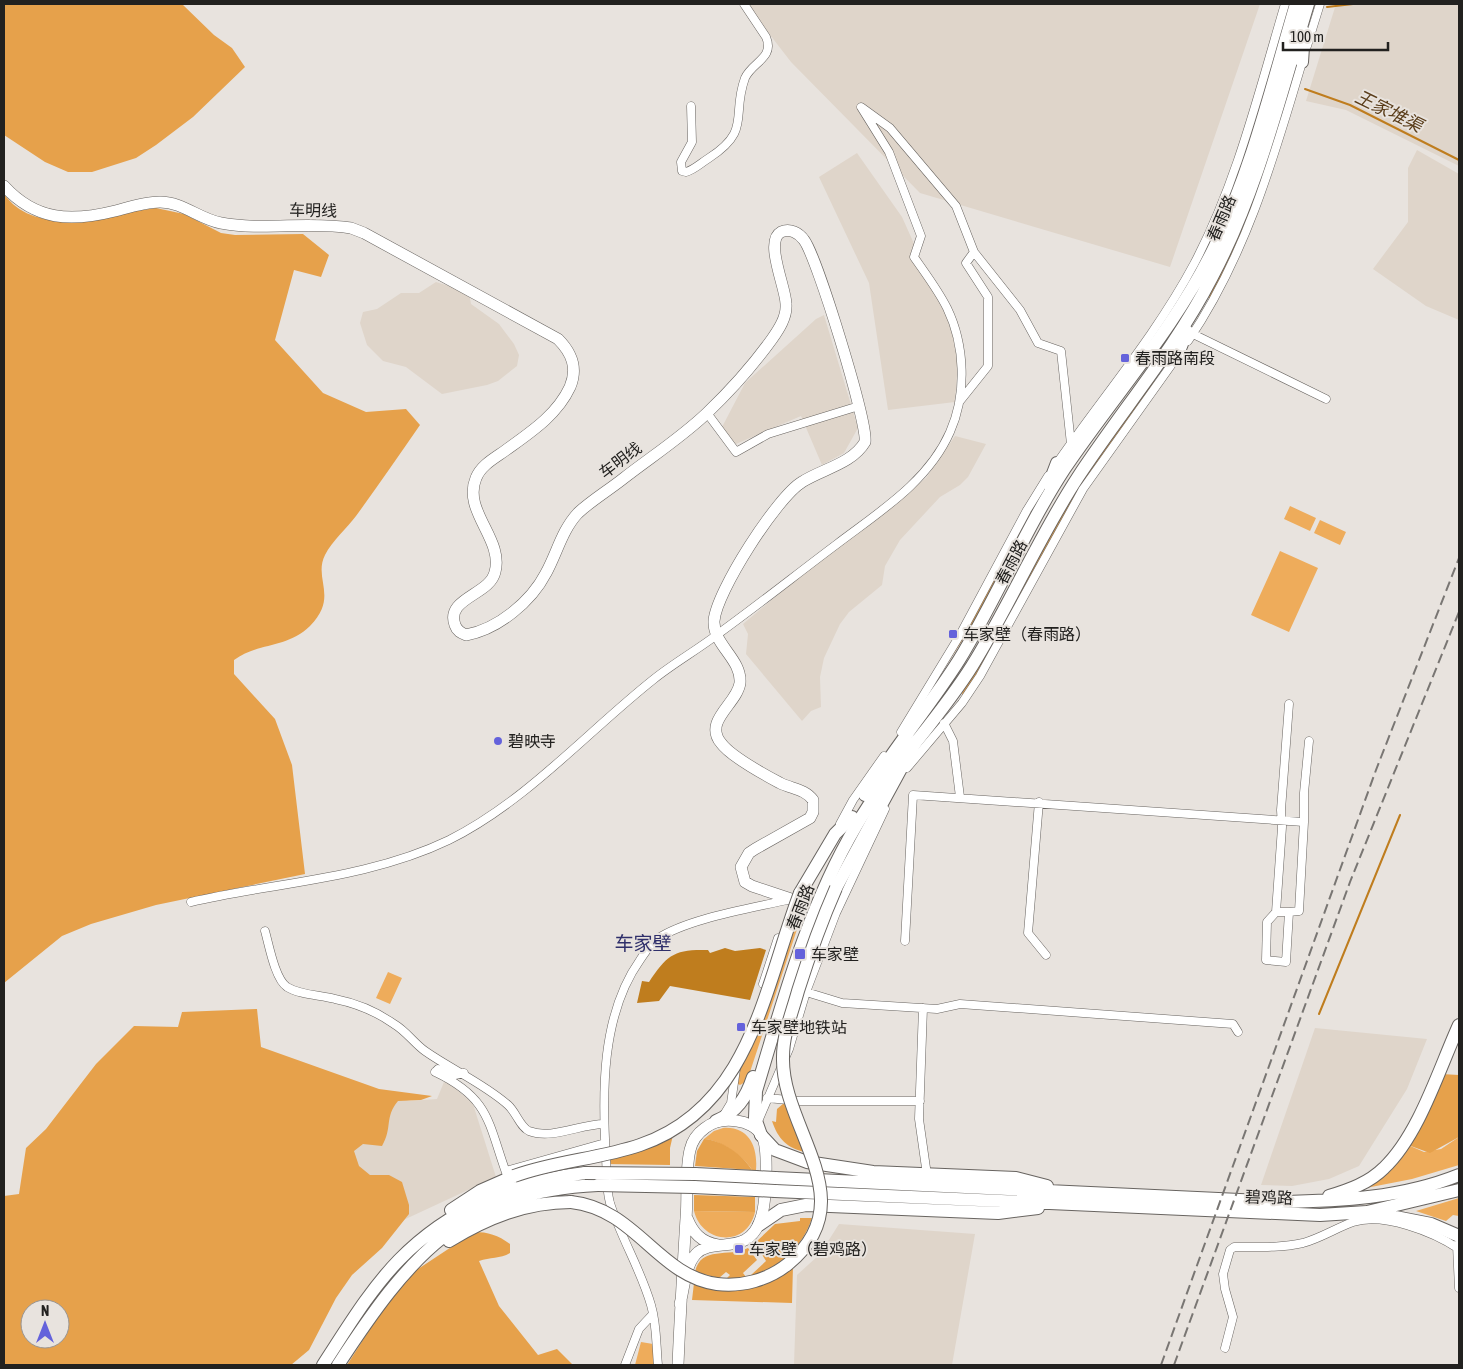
<svg xmlns="http://www.w3.org/2000/svg" width="1463" height="1369" font-family="'Asap Condensed','Noto Sans SC',sans-serif">
	<rect width="100%" height="100%" fill="#e8e3de"/>
	<path fill="#dfd5ca" d="M746,4H1260L1170,267L920,193L791,62Z
		M1336,4H1459V166L1346,110L1306,101Z
		M1417,150L1459,174V320L1426,306L1373,269L1408,222V168Z
		M857,153L902,217L951,326L958,362L955,402L888,410L869,283L819,177Z
		M436,282L459,289L470,298L471,304L499,324L514,344L519,355L517,366L498,381L487,385L442,394L406,367L383,361L367,345L360,323L363,312L377,309L401,293H419Z
		M824,315L858,428L844,453L822,465L801,416L736,444L721,429L745,383L816,319Z
		M955,436L986,444L968,477L960,485L940,497L900,540L885,566L882,585L849,612L840,624L824,658L820,677L821,707L811,711L802,721L746,654L748,634L743,624L809,568L926,478Z
		M1315,1028L1427,1039L1407,1089L1359,1166L1329,1179L1292,1186L1261,1185Z
		M444,1082L452,1085L473,1104L496,1177L397,1223L306,1099L392,1096L410,1101L437,1099Z
		M839,1224L975,1234L952,1365H794L797,1275L820,1254Z"/>
	<path fill="#eeac5b" d="M1290,506L1316,518L1310,531L1284,519Z
		M1320,520L1346,532L1340,545L1314,533Z
		M1280,551L1318,568L1289,632L1251,615Z
		M806,893L808,896L747,1081L740,1085L736,1083V1076L759,1028Z
		M388,972L402,978L390,1004L376,998Z
		M723,1128C749,1126 758,1147 756,1170H752C744,1156 720,1140 704,1139L714,1131Z
		M1459,1137V1165L1412,1179L1366,1188L1408,1145L1424,1152L1441,1149Z
		M1459,1198V1216L1453,1215L1446,1221L1416,1211Z
		M694,1211L755,1212C747,1248 702,1244 694,1211Z
		M641,1342L653,1344L654,1365H635Z"/>
	<path fill="#e6a14b" fill-rule="evenodd" d="M4,4H182L214,35L232,48L245,67L193,117L156,145L136,158L92,172H68L45,162L4,135Z
		M1298,58L1297,71L1270,162L1243,234L1208,304L1210,293Z
		M4,194C19,215 40,219 64,222L156,208L184,214L221,233L235,235L303,234L329,255L321,277L294,270L275,340L323,393L366,412L406,409L420,425C399,455 378,486 356,516C347,528 332,541 325,555C313,579 339,597 310,626C286,649 259,642 234,660V674L275,719L292,765L305,874L156,905L91,924L62,936L4,983Z
		M1153,381H1156L1102,457L983,666L963,696L962,693C996,641 1022,584 1052,530C1082,477 1118,430 1153,381Z
		M1030,509L1032,512L971,627L936,681Z
		M257,1009L261,1047L379,1089L432,1096L421,1100L398,1101C384,1118 393,1127 382,1146L363,1144L354,1151L359,1166L370,1175H389L402,1182L409,1205V1214L382,1248L352,1275L336,1298L309,1350L291,1365H4V1196L19,1194L26,1148L46,1129L96,1064L134,1026L178,1027L182,1012ZM30,1309H60V1339H30Z
		M1441,1074L1459,1075V1137L1430,1153L1408,1145Z
		M784,1103L805,1152C787,1148 778,1139 772,1121L776,1122L777,1109Z
		M673,1135L670,1148V1165L606,1164L605,1159L649,1147Z
		M704,1139C722,1140 743,1155 752,1170L695,1166L697,1151Z
		M694,1195L755,1197V1212L694,1211Z
		M800,1218H812C802,1248 779,1268 750,1276L766,1261L755,1243L775,1224L800,1221Z
		M474,1232C488,1232 498,1235 510,1244V1253C500,1259 490,1257 479,1261L499,1306L538,1355L557,1349L573,1365H347L391,1296L415,1271Z
		M748,1248L757,1260L743,1273L746,1277L726,1279L730,1275L726,1272L719,1278L695,1272C701,1245 729,1258 748,1248Z
		M793,1266L792,1303L692,1300L694,1283L706,1287Z"/>
	<path fill="#bf7d1e" d="M725,948L735,951L760,948L766,950L750,1000L670,986L659,1001L637,1003L642,981L649,982C667,955 674,949 708,950L710,953Z"/>
	<g fill="none" stroke-linecap="round" stroke-linejoin="round">
		<path stroke="#bf7d1e" stroke-width="2" d="M1327,7L1353,4
			M1305,89L1350,105L1459,160
			M1319,1014L1400,815"/>
		<g stroke="#686460" stroke-width="9">
			<path id="minor" d="M1307,46L1320,4
				M691,106L692,142L681,162L682,171L686,172C694,170 701,163 709,158C752,130 731,116 745,78C752,62 775,58 766,37L744,4
				M974,252L1020,310L1038,343L1061,351L1071,444
				M1193,334L1326,399
				M1188,341C1246,256 1274,157 1303,59
				M707,413L736,452L768,434L859,406
				M1055,466C1101,399 1155,337 1194,264C1237,183 1259,91 1285,4
				M944,723L953,741L960,797
				M901,732L960,635L1027,510L1048,476
				M907,768L962,703L980,676L1083,489L1177,357
				M1039,802L1028,933L1046,955
				M1304,822V793L1309,741
				M840,824L853,800L884,756
				M191,902C277,882 368,879 449,840C527,801 587,732 654,679C674,663 697,650 718,634C758,605 797,574 837,544C879,512 928,482 950,432C967,394 965,345 947,308C938,290 925,273 914,257L921,236L889,152L861,107L890,128L956,206L974,252L966,263L988,297V366L960,401
				M1276,912L1282,827L1281,810L1289,704
				M265,931C269,945 275,979 287,987C300,995 320,995 335,999C355,1003 377,1012 394,1024C406,1031 414,1043 425,1051C452,1070 483,1083 508,1105C516,1112 520,1127 529,1131C551,1140 581,1124 604,1124
				M905,941L913,795L1304,822L1299,911L1289,912L1286,962L1266,960L1267,922L1276,912H1289
				M763,984L778,938
				M806,992L842,1003L937,1009L960,1004L1233,1024L1238,1032
				M923,1008L919,1119L927,1175
				M435,1072C492,1099 488,1125 508,1178
				M435,1072L438,1069L455,1075L464,1073
				M767,1098L799,1101H920
				M725,1113L731,1103L736,1069
				M759,1119L789,1049L806,992L836,913L885,809
				M506,1171L605,1143
				M1457,1245L1459,1288
				M1225,1348L1233,1317L1225,1289L1223,1274L1230,1250L1234,1247C1257,1247 1281,1248 1303,1243C1321,1238 1336,1228 1353,1222C1383,1212 1434,1232 1459,1249
				M625,1365L639,1329L653,1314
				M658,1365C656,1345 657,1325 651,1305C641,1270 621,1238 610,1203C606,1189 607,1172 606,1158C602,1093 601,1015 640,960C645,953 650,944 657,939C688,918 754,908 791,899"/>
		</g>
		<g stroke="#686460" stroke-width="12">
			<path id="secondary" d="M4,186C36,221 71,222 115,211C130,207 145,202 160,202C183,202 199,219 221,223C263,231 308,221 351,228L364,233L558,339C572,353 578,368 570,387C557,415 531,432 506,450C495,458 481,465 476,478C462,511 504,539 495,572C490,595 445,598 455,625C457,631 461,633 466,635C498,629 531,602 546,573C557,553 562,530 578,513C592,500 609,490 624,478C651,457 682,437 707,413C730,391 754,364 772,339C779,329 787,317 786,304C786,288 764,241 781,232C790,228 799,233 804,240C817,257 868,423 865,442C852,464 822,469 802,482C777,497 716,592 714,621C713,645 742,659 740,683C737,704 703,721 721,743C731,757 765,775 780,783C792,789 805,789 813,800V812L810,818L755,849L749,853L741,867L745,882L752,886L791,899
				M687,1218C693,1233 701,1242 718,1245
				M678,1365C680,1316 683,1267 686,1218C688,1196 685,1171 690,1150C692,1141 698,1133 705,1128C714,1121 725,1119 737,1121C746,1122 757,1127 762,1136C769,1149 766,1203 761,1218C749,1258 713,1236 696,1254C685,1266 684,1289 680,1304"/>
		</g>
		<g stroke="#686460" stroke-width="14">
			<path id="primary" d="M1302,62L1304,32
				M1176,359L1187,331
				M1049,484L1057,463
				M865,795C894,748 930,706 959,660C997,598 1025,529 1065,468C1115,394 1176,327 1215,246C1252,169 1272,85 1296,4
				M716,1121C737,1112 746,1098 753,1077
				M761,1135L755,1118L756,1091C783,1001 808,907 856,826C889,769 937,722 972,666C1010,605 1038,538 1078,477C1122,410 1175,349 1212,277C1257,192 1280,96 1308,4"/>
		</g>
		<g stroke="#686460" stroke-width="14">
			<path id="trunk" d="M836,888L916,741
				M800,893L835,834L852,817
				M761,1135L775,1150L807,1162L873,1172L1016,1178L1047,1186
				M695,1174L756,1177
				M775,1178L1280,1202C1340,1201 1402,1198 1459,1175
				M694,1187L756,1190
				M775,1191L1320,1215L1367,1212L1459,1190
				M1329,1196C1349,1190 1369,1183 1384,1168C1419,1135 1439,1069 1459,1025
				M451,1210L480,1191L514,1176
				M1380,1214L1431,1224L1459,1236
				M759,1225L781,1210L806,1205L998,1213L1038,1208
				M449,1241C487,1218 526,1202 571,1202
				M323,1365C346,1330 369,1291 399,1260C449,1209 515,1181 585,1173
				M338,1365C408,1258 461,1191 598,1185"/>
		</g>
		<use href="#minor" stroke="#fff" stroke-width="8"/>
		<use href="#secondary" stroke="#fff" stroke-width="11"/>
		<use href="#primary" stroke="#fff" stroke-width="12"/>
		<use href="#trunk" stroke="#fff" stroke-width="12"/>
		<path stroke="#797673" stroke-width="2" stroke-dasharray="10 5" stroke-linecap="butt" d="M1161,1365L1376,770L1459,558
			M1174,1365L1350,882L1459,612"/>
		<g stroke="#686460" stroke-width="14" stroke-linecap="butt">
			<path id="trunk-bridge" d="M585,1173L695,1174
				M514,1176C555,1161 599,1159 640,1145C751,1107 764,988 800,893
				M756,1177L775,1178
				M598,1185L694,1187
				M756,1190L775,1191
				M571,1202C636,1209 658,1276 717,1284C742,1287 768,1280 788,1264C866,1200 781,1129 783,1057C783,1034 792,1013 798,991C809,956 821,922 836,888"/>
		</g>
		<use href="#trunk-bridge" stroke="#fff" stroke-width="12"/>
	</g>
	<g fill="#6462db" stroke="#e8e3de" stroke-width="2">
		<rect x="1120" y="353" width="10" height="10" rx="2.5"/>
		<rect x="948" y="629" width="10" height="10" rx="2.5"/>
		<circle cx="498" cy="741" r="5"/>
		<rect x="794" y="948" width="12" height="12" rx="2.5"/>
		<rect x="736" y="1022" width="10" height="10" rx="2.5"/>
		<rect x="734" y="1244" width="10" height="10" rx="2.5"/>
	</g>
	<g text-anchor="middle" dominant-baseline="central" stroke-width="4" stroke-linejoin="round" paint-order="stroke">
		<g font-size="16" fill="#22211f" stroke="#e8e3de">
			<text transform="translate(313 210) rotate(1)">车明线</text>
			<text transform="translate(1221 218) rotate(-67)">春雨路</text>
			<text transform="translate(620 460) rotate(-37)">车明线</text>
			<text transform="translate(1011 562) rotate(-62)">春雨路</text>
			<text transform="translate(800 907) rotate(-69)">春雨路</text>
			<text transform="translate(1269 1197) rotate(2)">碧鸡路</text>
		</g>
		<g font-size="16" fill="#22211f" stroke="#e8e3de" text-anchor="start">
			<text x="1135" y="358">春雨路南段</text>
			<text x="963" y="634">车家壁（春雨路）</text>
			<text x="508" y="741">碧映寺</text>
			<text x="811" y="954">车家壁</text>
			<text x="751" y="1027">车家壁地铁站</text>
			<text x="749" y="1249">车家壁（碧鸡路）</text>
		</g>
		<g font-size="18" font-style="italic" fill="#5a3d1a" stroke="#e8e3de">
			<text transform="translate(1389 111) rotate(26)">王家堆渠</text>
		</g>
		<g font-size="19" fill="#2f2f6a" stroke="#e8e3de">
			<text x="643" y="943">车家壁</text>
		</g>
	</g>
	<rect width="1463" height="1369" fill="none" stroke="#22211f" stroke-width="10"/>
	<g transform="translate(45 1324)"><circle r="24" fill="#e8e3de" stroke="#999592"/>
	<path d="M0-4L9 19L0 12L-9 19Z" fill="#6462db"/>
	<text y="-8" font-size="14" font-weight="bold" text-anchor="middle" fill="#22211f">N</text>
	</g>
	<path d="M1283 42v8h105v-8" fill="none" stroke="#22211f" stroke-width="2.5"/>
	<text x="1290" y="42" font-size="15" fill="#22211f" stroke="#e8e3de" stroke-width="4" paint-order="stroke">100 m</text>
</svg>
